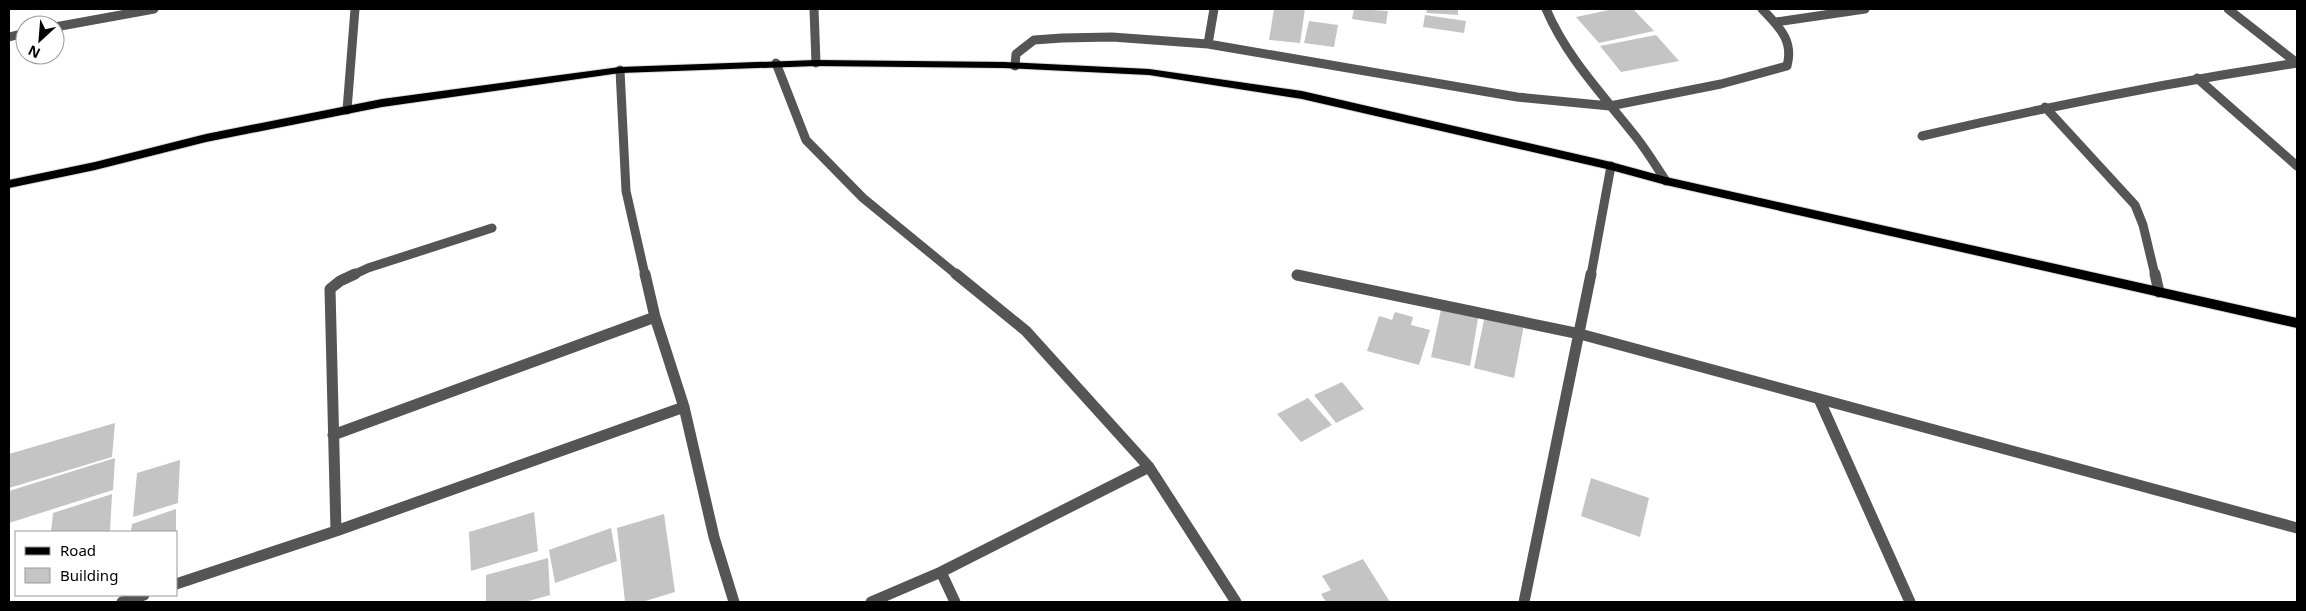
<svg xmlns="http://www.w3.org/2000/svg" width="2306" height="611" font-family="'Noto Sans',sans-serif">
	<rect width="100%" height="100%" fill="#fff"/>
	<path fill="#c4c4c4" d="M1274,9H1305L1300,43L1269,40Z
		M1354,9L1388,11L1386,24L1352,19Z
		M1426,9H1458V15L1427,13Z
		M1614,9H1633L1654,31L1599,43L1576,17Z
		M1425,15L1466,21L1464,33L1423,27Z
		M1309,21L1338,25L1334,47L1304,43Z
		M1656,35L1679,61L1621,72L1600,46Z
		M1442,305L1479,313L1470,366L1431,357Z
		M1395,312L1413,317L1411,325L1430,330L1419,365L1367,351L1379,316L1392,320Z
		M1485,315L1524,325L1514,378L1474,368Z
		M1342,382L1364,409L1336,423L1314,395Z
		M1308,398L1332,425L1301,442L1277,414Z
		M115,423L112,457L9,488V454Z
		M115,458L113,490L9,523V491Z
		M180,460L178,503L133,517L137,473Z
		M1591,478L1649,498L1640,537L1581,516Z
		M112,494L110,532H51L53,513Z
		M176,509V532H131L132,524Z
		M534,512L538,551L471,571L469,532Z
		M664,514L675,592L642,602H625L617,528Z
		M611,528L617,561L555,583L549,550Z
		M548,558L550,595L525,602H486V575Z
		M1363,559L1390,602H1326L1321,594L1331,590L1322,576Z"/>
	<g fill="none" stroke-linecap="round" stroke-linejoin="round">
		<g stroke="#dbdbdb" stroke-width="2">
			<path id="primary" d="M816,60L1004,62L1149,69L1302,91L1611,162L1666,177L2297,318V328L1666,185L1611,170L1302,99L1149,75L1004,68L816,66L620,73L382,107L206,142L95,170L9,188V180L95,162L206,134L382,99L620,67Z"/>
		</g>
		<path stroke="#555" stroke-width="9" d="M814,9L816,63
			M1546,9C1567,58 1603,95 1636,137C1647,151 1656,166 1666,181
			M2228,9L2297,63
			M1776,22L1865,9
			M55,27L154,9
			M9,37L25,33
			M1208,44L1214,9
			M776,63L806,140L863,198L957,275
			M1015,66L1016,54L1034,40L1062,38L1112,37L1208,44L1517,97L1610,106L1721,84L1787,66C1794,40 1779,27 1762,9
			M620,70L626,191L645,275
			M2197,78L2297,166
			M2045,107L2135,205L2143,225L2155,275
			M347,110L355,9
			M1922,136C2046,107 2171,82 2297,63
			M353,275L368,268L492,228
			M1591,275L1611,166"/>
		<path stroke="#555" stroke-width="11" d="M645,274L655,317L684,407L714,537L734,602
			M956,274L1026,331L1149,467L1236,602
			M2155,274L2159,292
			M1297,275L1580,334L2297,528
			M1819,399L1910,602
			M333,435L655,317
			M336,531L330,289L340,281L355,274
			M941,572L955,602
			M176,584L336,531L684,407
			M122,602L144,595
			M871,602L941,572L1149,467
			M1524,602L1591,274"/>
		<use href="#primary" fill="#000" fill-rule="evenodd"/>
	</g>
	<rect width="2306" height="611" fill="none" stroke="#000000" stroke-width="20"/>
	<rect x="15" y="531" width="162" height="65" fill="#ffffff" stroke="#999999"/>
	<rect x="25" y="547" width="25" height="8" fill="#000000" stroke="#999999"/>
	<text x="60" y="556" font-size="15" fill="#000000">Road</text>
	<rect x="25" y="568" width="25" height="15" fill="#c4c4c4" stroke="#999999"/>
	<text x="60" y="581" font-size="15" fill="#000000">Building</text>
	<g transform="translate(40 40) rotate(206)"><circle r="24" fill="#ffffff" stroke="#999999"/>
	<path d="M0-4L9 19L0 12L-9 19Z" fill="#000000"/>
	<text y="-8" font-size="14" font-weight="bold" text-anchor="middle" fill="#000000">N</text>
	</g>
</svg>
